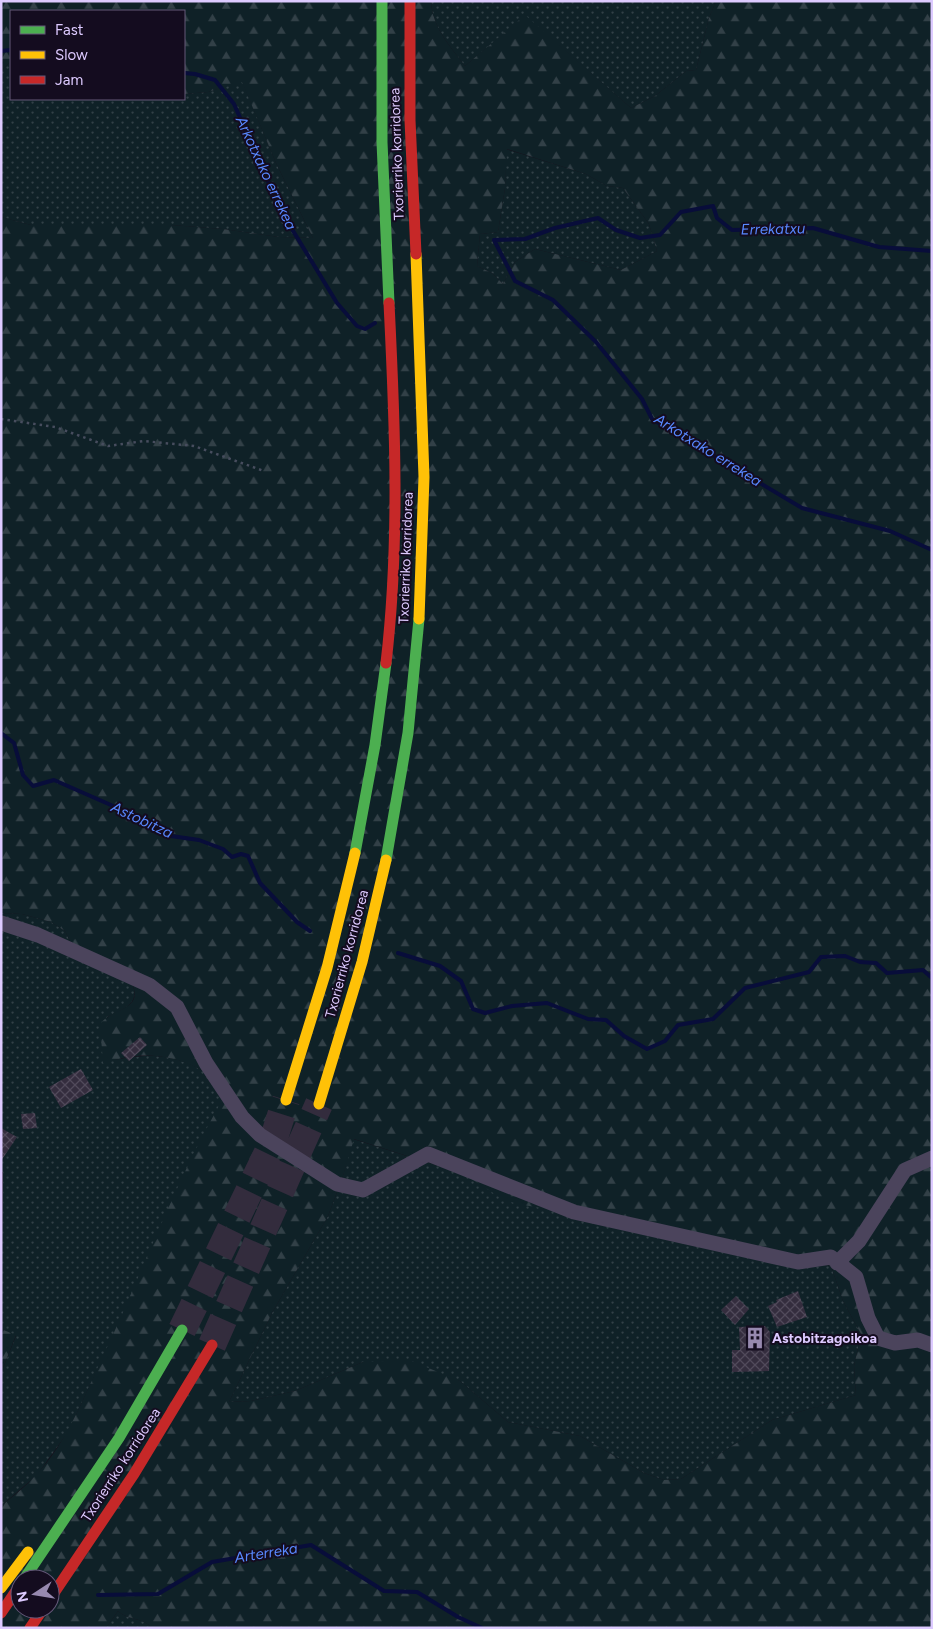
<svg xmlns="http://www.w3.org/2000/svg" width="933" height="1629" font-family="Figtree,sans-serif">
	<defs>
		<pattern id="grass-dots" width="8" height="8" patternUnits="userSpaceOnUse" patternTransform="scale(1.25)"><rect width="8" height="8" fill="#0f2127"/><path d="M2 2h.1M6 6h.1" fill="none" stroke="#324047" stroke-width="1.8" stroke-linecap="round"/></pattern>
		<pattern id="forest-firs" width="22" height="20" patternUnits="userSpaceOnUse" patternTransform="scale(1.25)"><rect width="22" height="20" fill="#0f2127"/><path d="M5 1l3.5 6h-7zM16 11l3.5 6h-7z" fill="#324047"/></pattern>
		<pattern id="building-cross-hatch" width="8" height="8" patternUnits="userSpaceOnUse" patternTransform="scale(1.25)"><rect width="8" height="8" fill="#342d3e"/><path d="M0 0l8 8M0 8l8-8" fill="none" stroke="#514a5b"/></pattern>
	</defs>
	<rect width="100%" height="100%" fill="#15101b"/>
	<path fill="url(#grass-dots)" d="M431,1H716L709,18L696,70L686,71L655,96L631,108L525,16L465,66C450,46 432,27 431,1Z
		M11,61V99H184V94L208,92L242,81L276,163L313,238L279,237L223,229L171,225H31L1,217V71Z
		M506,149L586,174L607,186L623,188L649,224L657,251L621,270L535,249L515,262L503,284L492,273L477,266L480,234L498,232L505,188Z
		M1,913L22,914L51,922L65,931L71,943L132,983C141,1004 123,1009 107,1017L103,1062C161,1050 181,1055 230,1087L68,1432L37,1475L1,1506V1373L16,1336L1,1329L3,1172L1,1171Z
		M353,1139L464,1174L709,1235L803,1261L831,1266L843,1301L861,1334L854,1366L856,1395L772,1420L681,1479L664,1480L644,1473L580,1436L508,1422L460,1381L363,1362L295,1391L251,1401L229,1402L272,1313L328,1216L342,1179Z
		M118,1611C129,1621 143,1617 152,1628H106Z"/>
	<path fill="url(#forest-firs)" fill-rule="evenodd" d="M1,1H431C432,27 450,46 465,66L525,15L631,108L655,96L686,71L696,70L709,18L716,1H932V1628H152C143,1617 129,1621 118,1611L106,1628H1V1506C13,1496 25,1487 35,1476C68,1442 84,1396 104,1354C146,1265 179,1171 230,1087C201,1068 174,1053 137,1056C125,1056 114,1061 103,1063L100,1024C113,1007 144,1011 132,983L71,943L65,931L51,922L22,914L1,913V217L31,225H171L223,229L279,237L313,238L276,163L242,82L208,92L184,94V11H11V61L1,71ZM507,149L586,174L607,186L623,188L649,224L657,251L621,270L535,249L515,262L503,284L492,273L477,266L480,234L498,232L505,188ZM354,1139L464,1174L501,1198L517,1204L709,1235L803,1261L831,1266L843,1301L861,1334L854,1366L856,1395L772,1420L681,1479L664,1480L644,1473L580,1436L508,1422L460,1381L409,1360L363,1362L295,1391L251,1401L229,1402L272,1313L328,1216L342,1179ZM20,1579H50V1609H20Z
		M1,1329L16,1335L1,1373Z"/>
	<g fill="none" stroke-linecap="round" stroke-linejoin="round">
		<path stroke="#080d3a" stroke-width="4" d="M1,51L11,50
			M184,73L195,74L215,80L234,104L281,211L337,303L357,326L365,329L375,323
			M932,251L879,247L813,228L732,230L717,218L713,206L681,212L660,235L640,238L616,230L598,218L555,228L525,239L494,240L515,281L553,300L596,342L642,399L652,419L802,508L890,531L932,550
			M1,733L14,743L23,775L33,786L54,780L145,820L171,836L199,840L223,849L232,857L241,854L248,856L260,883L297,922L310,931
			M398,953L440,966L461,981L473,1009L485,1013L512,1006L547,1003L588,1019L606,1020L624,1036L647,1049L665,1041L678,1025L713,1019L745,988L809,972L821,957L845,956L860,962L876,963L887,973L923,970L932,978
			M98,1595L158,1594L212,1562L311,1545L384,1591L417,1592L458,1617L482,1628"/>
	</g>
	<path fill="url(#building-cross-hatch)" d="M140,1037L147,1045L129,1061L121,1053Z
		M81,1069L93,1090L61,1108L49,1087Z
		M35,1113L37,1128L23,1129L21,1114Z
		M1,1128L17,1137L1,1161Z
		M798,1291L807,1317L777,1327L768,1306L777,1302L776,1300Z
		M736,1296L749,1309L735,1325L721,1310Z
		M765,1326L770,1332L769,1371L732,1372V1350H740L739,1327Z"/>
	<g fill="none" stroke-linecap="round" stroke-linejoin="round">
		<path stroke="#332c3d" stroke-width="28" stroke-dasharray="28 14" stroke-linecap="butt" d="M182,1330L272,1144L286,1100
			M212,1345L319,1104"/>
		<path stroke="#474d5e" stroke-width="2.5" stroke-dasharray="2.5 4" stroke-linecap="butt" d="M1,419L55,427L108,446L144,441L194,446L264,471"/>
		<path stroke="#4b445c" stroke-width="15" d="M1,923L38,935L149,985L177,1007L206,1063L242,1117L260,1135L337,1184L363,1190L428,1154L574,1212L798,1262L831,1257L856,1277L868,1318L878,1338L895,1343L918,1340L932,1345
			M837,1263L859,1241L905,1170L932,1158"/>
		<path stroke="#4caf50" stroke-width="11" d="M382,1V142L389,303
			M355,853L375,745L386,663
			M386,860L408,733L419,619
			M24,1579L119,1438L182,1330"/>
		<path stroke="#ffc107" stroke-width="11" d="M416,254L424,477L419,619
			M286,1100L327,968L355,853
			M319,1104L362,962L386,860
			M1,1588L28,1552"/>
		<path stroke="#c62828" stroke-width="11" d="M410,1V120L416,254
			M386,663C400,543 395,423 389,303
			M50,1599L134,1474L212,1345
			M1,1613L20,1585
			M30,1628L43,1609"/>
	</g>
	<defs>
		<g id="building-bare" transform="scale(1.725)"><path d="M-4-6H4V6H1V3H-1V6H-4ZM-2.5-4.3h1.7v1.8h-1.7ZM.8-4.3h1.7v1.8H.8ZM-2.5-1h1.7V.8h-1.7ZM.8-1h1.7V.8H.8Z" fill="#9789af" stroke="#140c1f" stroke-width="2.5" paint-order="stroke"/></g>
	</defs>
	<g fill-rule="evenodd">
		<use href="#building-bare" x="755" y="1338"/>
	</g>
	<g text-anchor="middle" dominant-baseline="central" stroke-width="4" stroke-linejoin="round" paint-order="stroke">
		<g font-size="14" fill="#ddcaff" stroke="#140c1f">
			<text transform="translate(397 154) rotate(-92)">Txorierriko korridorea</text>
			<text transform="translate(406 558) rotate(-88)">Txorierriko korridorea</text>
			<text transform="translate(347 954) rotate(-75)">Txorierriko korridorea</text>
			<text transform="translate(121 1465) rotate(-57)">Txorierriko korridorea</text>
		</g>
		<g font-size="14" font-weight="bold" fill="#ddcaff" stroke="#140c1f" text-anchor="start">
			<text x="772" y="1338">Astobitzagoikoa</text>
		</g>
		<g font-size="15" font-style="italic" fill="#5888ff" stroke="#140c1f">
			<text transform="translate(266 173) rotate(65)">Arkotxako errekea</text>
			<text transform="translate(773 229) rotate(-1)">Errekatxu</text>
			<text transform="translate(708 450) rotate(32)">Arkotxako errekea</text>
			<text transform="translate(142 820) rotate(25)">Astobitza</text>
			<text transform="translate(266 1553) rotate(-9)">Arterreka</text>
		</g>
	</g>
	<rect width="933" height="1629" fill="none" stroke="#ddcaff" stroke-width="5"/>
	<rect x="10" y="10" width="175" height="90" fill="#140c1f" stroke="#645879"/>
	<rect x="20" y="26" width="25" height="8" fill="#4caf50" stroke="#645879"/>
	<text x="55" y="35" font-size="15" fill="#ddcaff">Fast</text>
	<rect x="20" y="51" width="25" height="8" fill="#ffc107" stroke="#645879"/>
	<text x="55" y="60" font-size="15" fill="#ddcaff">Slow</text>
	<rect x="20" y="76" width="25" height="8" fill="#c62828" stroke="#645879"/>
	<text x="55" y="85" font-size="15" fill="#ddcaff">Jam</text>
	<g transform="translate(35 1594) rotate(258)"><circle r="24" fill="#140c1f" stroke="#645879"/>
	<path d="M0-4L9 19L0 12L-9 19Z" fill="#9789af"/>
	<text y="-8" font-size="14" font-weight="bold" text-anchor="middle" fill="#ddcaff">N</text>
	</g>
</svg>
